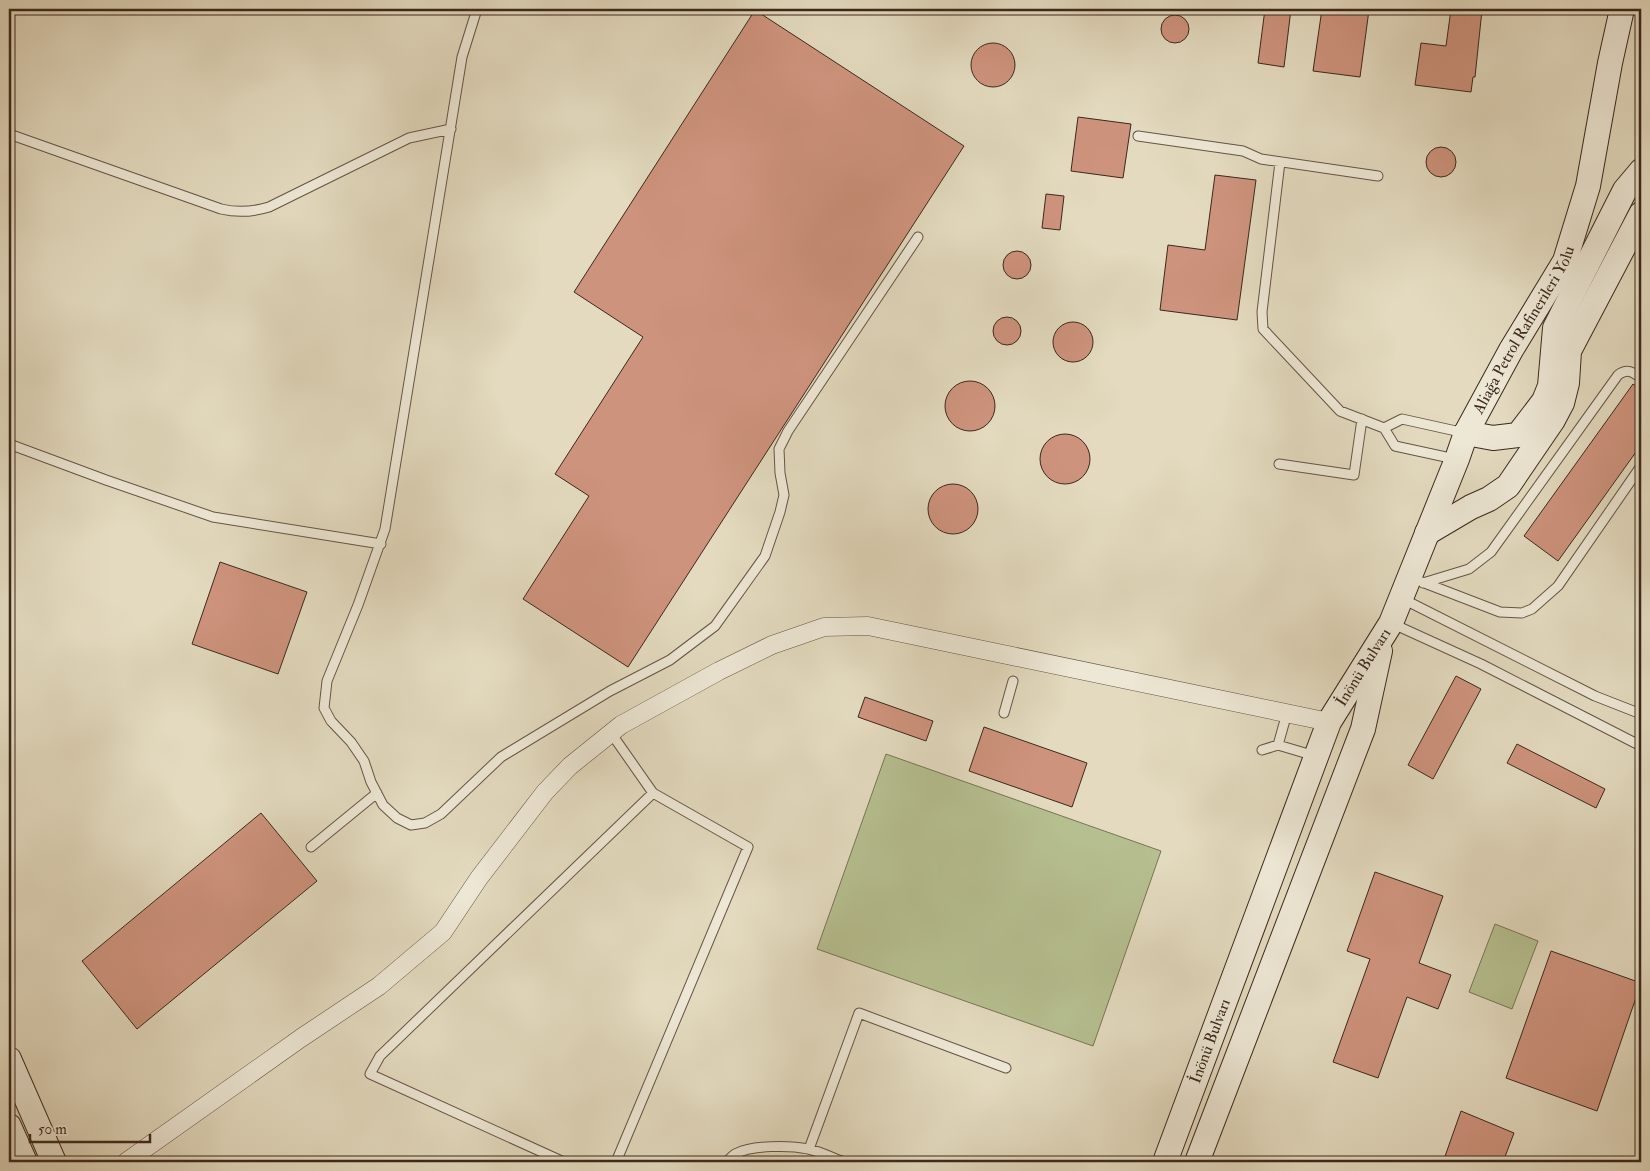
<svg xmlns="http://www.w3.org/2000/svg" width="1650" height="1171" font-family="'IM FELL Double Pica',serif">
	<rect width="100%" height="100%" fill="#e3dabf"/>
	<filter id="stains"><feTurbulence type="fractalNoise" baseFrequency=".004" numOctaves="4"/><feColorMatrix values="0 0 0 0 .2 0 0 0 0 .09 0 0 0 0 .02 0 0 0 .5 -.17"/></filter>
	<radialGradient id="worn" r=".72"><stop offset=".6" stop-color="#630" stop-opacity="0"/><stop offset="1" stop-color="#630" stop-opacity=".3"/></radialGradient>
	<path fill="#b6bf90" stroke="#797456" d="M886,754L1161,851L1093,1046L817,949Z
		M1495,924L1538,941L1512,1009L1469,992Z"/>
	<path fill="#ce937d" stroke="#3c281d" d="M1265,9H1291L1284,67L1258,63Z
		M1322,9L1369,10L1360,77L1313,71Z
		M1451,9L1482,10L1475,77H1473L1471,92L1415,85L1421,43L1446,46Z
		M755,10L964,146L628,667L523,599L589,496L555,474L643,337L574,292Z
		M1161 29a14 14 0 1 1 28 0a14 14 0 1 1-28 0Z
		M971 65a22 22 0 1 1 44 0a22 22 0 1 1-44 0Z
		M1078,117L1131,124L1123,178L1071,171Z
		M1426 162a15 15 0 1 1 30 0a15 15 0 1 1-30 0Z
		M1215,175L1256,180L1237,320L1160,310L1168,245L1205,250Z
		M1046,194L1064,196L1060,230L1042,228Z
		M1003 265a14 14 0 1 1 28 0a14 14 0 1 1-28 0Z
		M993 331a14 14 0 1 1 28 0a14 14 0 1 1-28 0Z
		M1053 342a20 20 0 1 1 40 0a20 20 0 1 1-40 0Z
		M945 406a25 25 0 1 1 50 0a25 25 0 1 1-50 0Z
		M1633,384L1641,390V445L1558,561L1524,536Z
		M1040 459a25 25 0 1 1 50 0a25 25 0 1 1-50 0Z
		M928 509a25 25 0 1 1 50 0a25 25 0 1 1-50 0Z
		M220,562L307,592L278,674L192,644Z
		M1456,676L1481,689L1433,779L1408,765Z
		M865,697L933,721L926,741L858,717Z
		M984,727L1087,763L1072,807L969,771Z
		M1517,744L1605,789L1596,808L1507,763Z
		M261,813L317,881L137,1029L82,961Z
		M1375,872L1443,896L1419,963L1451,975L1438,1009L1407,997L1378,1078L1333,1062L1370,959L1347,951Z
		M1551,951L1641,983L1597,1111L1506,1078Z
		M1461,1111L1514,1133L1503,1162H1443Z"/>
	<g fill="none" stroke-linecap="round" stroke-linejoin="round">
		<g stroke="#665446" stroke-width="11">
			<path id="lane" d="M477,9L462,57L385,529L358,605L327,681L324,708L331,721L351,742L364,761L371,782L383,805L397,818L411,825L425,823L441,814L501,757L610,691L670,660L715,626L765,556L780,512L784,495L780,473L779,449L788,431L918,237
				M9,134L221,209C238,213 253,212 269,207L409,138L451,129
				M1138,136L1243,151L1261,159L1378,176
				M1280,162L1262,312L1263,329L1340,411L1384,428L1395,446L1455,459
				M1384,428L1402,419L1465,433
				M9,444L106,480L213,517L381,544
				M1279,464L1354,475L1362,419
				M1422,582L1500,612L1522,613L1532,609L1558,586L1641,466
				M1423,583L1469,569L1491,552L1618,375C1627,368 1633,372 1641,378
				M1403,599L1595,696L1641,714
				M1391,623L1481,664L1641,746
				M1004,713L1013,681
				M611,733L653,793L748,847L616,1162
				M1278,745L1287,713
				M1262,750L1278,745L1315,756
				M311,847L377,793
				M809,1149L859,1013L1006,1068
				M564,1162L370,1074L380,1056L653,793
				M726,1162C729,1160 732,1156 735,1154C751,1145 790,1145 808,1149C820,1151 832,1158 844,1162"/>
		</g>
		<g stroke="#665446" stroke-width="19">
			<path id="street" d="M126,1162L301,1038L379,986L443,932L479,878L545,792L570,766L621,725L719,671L772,645L824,627L868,626L1329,722"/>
		</g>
		<g stroke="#3c281d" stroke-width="26">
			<g id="secondary">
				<path d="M1466,433L1493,438L1518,435L1544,401L1550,386L1555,328L1625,190L1641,171"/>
				<path d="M1427,533L1471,507L1489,499L1508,486L1553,420L1562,403L1567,383L1569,351L1641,214"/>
				<path d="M9,1059L54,1162"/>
				<path d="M9,1126L25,1162"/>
				<path id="s1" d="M1165,1162L1329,722L1391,623L1457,459L1466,433L1511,350L1565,261L1588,186L1610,63L1622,9"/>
				<path d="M1197,1162L1363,729L1380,651"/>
			</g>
		</g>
		<use href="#lane" stroke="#ede7d5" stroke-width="9"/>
		<use href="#street" stroke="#ede7d5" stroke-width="18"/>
		<use href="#secondary" stroke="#ede7d5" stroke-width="24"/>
	</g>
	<g text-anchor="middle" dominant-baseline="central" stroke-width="5" stroke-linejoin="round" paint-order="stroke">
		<g font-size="16" fill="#3c281d" stroke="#ede7d5">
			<text stroke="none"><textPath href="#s1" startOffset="909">Aliağa Petrol Rafinerileri Yolu</textPath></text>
			<text stroke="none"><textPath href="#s1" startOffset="534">İnönü Bulvarı</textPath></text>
			<text stroke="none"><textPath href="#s1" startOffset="129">İnönü Bulvarı</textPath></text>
		</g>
	</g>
	<rect width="1650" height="1171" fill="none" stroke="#e3dabf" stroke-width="30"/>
	<rect x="10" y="10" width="1630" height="1151" fill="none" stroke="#3c281d" stroke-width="2.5"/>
	<rect x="15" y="15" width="1620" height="1141" fill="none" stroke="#3c281d"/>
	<path d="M30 1134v8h120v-8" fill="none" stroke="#3c281d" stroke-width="2.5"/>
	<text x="38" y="1134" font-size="15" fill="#3c281d" stroke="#ede7d5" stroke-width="4" paint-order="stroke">50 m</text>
	<rect width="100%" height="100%" filter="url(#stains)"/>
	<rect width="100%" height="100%" fill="url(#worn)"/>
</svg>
